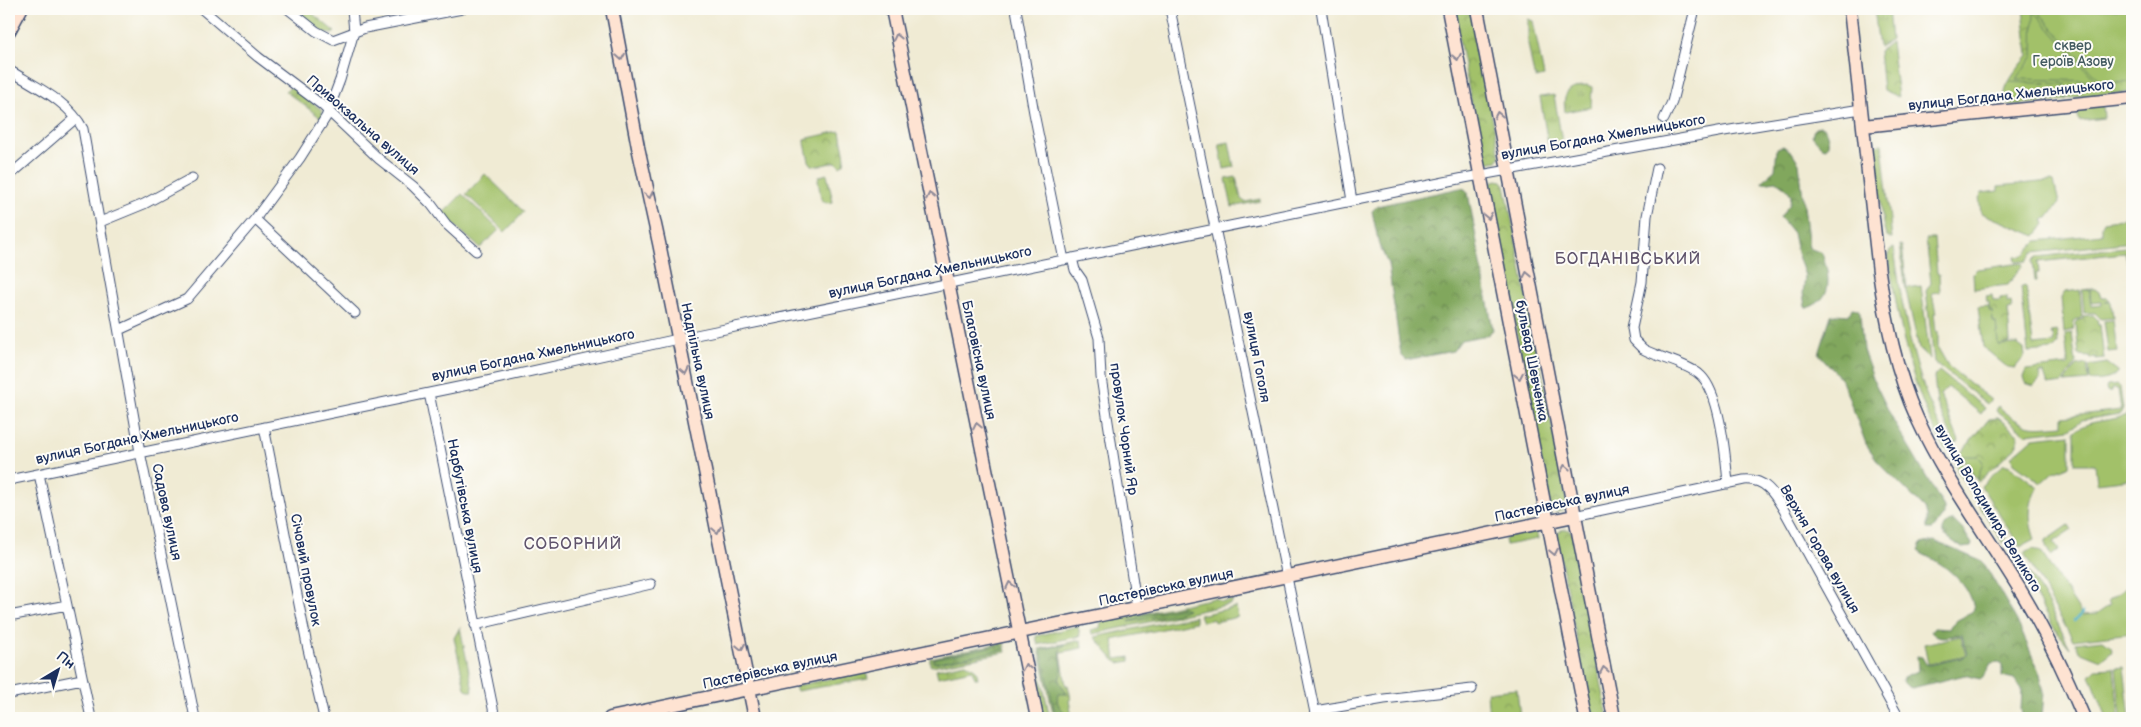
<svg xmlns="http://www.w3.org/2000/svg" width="2141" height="727" font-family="'Balsamiq Sans',sans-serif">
	<defs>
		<pattern id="grass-tufts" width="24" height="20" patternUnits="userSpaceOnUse" patternTransform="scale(1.25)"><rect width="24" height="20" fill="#a2c169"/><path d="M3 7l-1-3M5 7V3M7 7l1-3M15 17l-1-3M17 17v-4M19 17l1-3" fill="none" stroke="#839d5a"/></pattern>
		<pattern id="forest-crowns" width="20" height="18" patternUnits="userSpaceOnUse" patternTransform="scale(1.25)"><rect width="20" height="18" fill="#81a75d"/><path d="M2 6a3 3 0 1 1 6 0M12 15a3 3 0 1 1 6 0" fill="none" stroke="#698850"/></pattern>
		<pattern id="park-crowns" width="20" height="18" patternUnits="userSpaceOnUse" patternTransform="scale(1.25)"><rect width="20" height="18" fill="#a2c169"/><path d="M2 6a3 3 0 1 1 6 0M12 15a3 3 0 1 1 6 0" fill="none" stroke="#839d5a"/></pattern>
	</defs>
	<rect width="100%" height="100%" fill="#fdfcf7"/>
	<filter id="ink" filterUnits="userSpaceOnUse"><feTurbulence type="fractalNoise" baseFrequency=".02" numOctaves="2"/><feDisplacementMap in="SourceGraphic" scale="10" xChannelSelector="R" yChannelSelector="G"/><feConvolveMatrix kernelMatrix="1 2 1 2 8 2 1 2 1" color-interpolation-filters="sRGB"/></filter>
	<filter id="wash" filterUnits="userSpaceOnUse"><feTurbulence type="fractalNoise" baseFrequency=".0096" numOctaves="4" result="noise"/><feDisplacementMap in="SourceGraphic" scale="20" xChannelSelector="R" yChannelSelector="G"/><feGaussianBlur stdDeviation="1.12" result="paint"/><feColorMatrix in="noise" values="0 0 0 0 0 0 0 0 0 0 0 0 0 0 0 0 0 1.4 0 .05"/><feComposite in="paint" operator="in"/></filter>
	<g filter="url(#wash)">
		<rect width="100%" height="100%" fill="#f0ebd4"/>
		<path fill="url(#grass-tufts)" stroke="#5e7864" d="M295,9H307L335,32L332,34L323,32Z
			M1874,9H1888L1891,40L1879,47Z
			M1528,19L1533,21L1544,76L1536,78V76H1534L1528,44Z
			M1587,85L1592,87L1591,107L1565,112C1562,92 1569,88 1587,85Z
			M291,87L322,110L323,116L321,118L285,91Z
			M1554,95L1562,141L1548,144L1540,97Z
			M1229,142L1234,167L1224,169L1219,144Z
			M1236,177L1241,199L1245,202L1260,199V201L1232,207L1226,179Z
			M1536,530L1538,539L1506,545L1505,539L1509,536Z
			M1214,598L1222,602L1233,600L1231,604L1093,634L1091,630L1100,628L1101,622Z
			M1236,607L1238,617L1215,622L1214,619L1202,622L1199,615Z
			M1195,616V622L1113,640L1116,659L1130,657V661L1119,663L1114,660L1095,637Z
			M1078,626L1080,636L1038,645L1036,636Z
			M460,627L473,691H468L465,688L454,638Z
			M1081,640L1082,648L1061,652L1066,686L1068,685L1071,699L1069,700L1072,718H1054L1039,649Z
			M1004,642L1006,652L932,666L930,665V658Z
			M1035,649L1050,718H1043L1029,651Z
			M966,663L976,670L978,678H975L972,670L938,677L936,669Z
			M866,671L868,679L797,691L795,686Z"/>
		<path fill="url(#forest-crowns)" stroke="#4e6b5e" d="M1819,126L1824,127C1827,133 1831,143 1826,148L1822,147L1812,136L1814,129Z
			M1783,146L1792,152L1799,163L1809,248L1822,253C1830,276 1834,299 1807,308L1805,306L1803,294L1805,276L1797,253L1793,233L1780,217L1790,204L1791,195L1787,189L1776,181L1762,183L1763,180L1775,170L1777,148Z
			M1460,188L1465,189L1468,193L1493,330L1488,335L1461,340L1453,351L1406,360L1401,355L1388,264L1379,245L1372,211L1377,206Z
			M1852,308L1858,309L1860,313L1863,350L1874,381L1894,422L1944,507V515L1933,529H1927V515L1925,509L1879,463L1866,444L1842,380L1819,354L1831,315L1835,314L1849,315Z
			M1954,521L1963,530L1972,544L1971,547L1962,548L1943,534C1942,528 1947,520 1954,521Z
			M1934,541L1981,561L1985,565L2017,621L2040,674L2044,692L2042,718H2023L2021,710L2022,689L2014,679L2002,676V666L1999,662L1991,663L1985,675L1980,679L1965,675L1912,688L1908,687L1902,681L1903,677L1918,671L1917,656L1922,657L1926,664L1929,665L1965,657L1967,655L1962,635C1952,635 1939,641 1931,632L1934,628L1949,629C1953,618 1968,618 1974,609C1972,591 1954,573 1939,563C1932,558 1924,556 1918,551L1921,544Z
			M1182,607L1187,609L1176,614L1129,622L1141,615Z
			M1066,644L1060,650L1062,669L1059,681L1067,694H1058C1055,709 1064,708 1069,718H1056L1041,650Z
			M998,645H1002L1004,650L933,663V659L936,658Z"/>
		<path fill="url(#park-crowns)" stroke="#5e7864" d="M1453,9H1471L1500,157L1497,161L1487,163L1483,161Z
			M2023,9H2132V92L2009,104C1996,90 2019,68 2028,56Z
			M1891,42L1898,97L1883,90L1879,51Z
			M840,131L845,157L844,163L840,166L836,162L817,166L812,165L809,161L804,139Z
			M827,174L833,202L826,203L821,199L818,180L820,176Z
			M1497,180L1502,181L1505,185L1567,504L1564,510L1556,512L1551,509L1488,186L1491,182Z
			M1992,295L1993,301H2000V298L2007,297V303L2011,302L2012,309L2008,310L2010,343L1998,345L1996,322H1993L1992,311H1989V302H1987L1986,296Z
			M2093,315L2097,319L2098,325H2100L2104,359L2096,360V358L2090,359L2089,356L2079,355L2076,324L2079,320L2083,319V316Z
			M1998,418L2018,434V445L1978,482L1960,454L1989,419Z
			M1565,529L1570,530L1573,534L1608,718H1592L1556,535L1559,531Z
			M1517,689L1520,717L1489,718L1487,692Z"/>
		<path fill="#a2c169" stroke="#5e7864" d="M2036,9H2132V82L2100,81Z
			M2034,11L2096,81L2017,79L2033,56Z
			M2009,82L2065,84L2066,100L2011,105C2002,99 2004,90 2009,82Z
			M2103,104L2104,118L2079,121L2077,107Z
			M1882,144L1892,239H1891L1886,235L1883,224L1875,145Z
			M485,174L524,212L505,232L466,194Z
			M2051,181L2054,182L2059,203L2048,218L2043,219L2045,224L2036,236L1981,213L1979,198L1982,193L1998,191V186Z
			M462,194L499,230L480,248L442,214Z
			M2131,209H2132V242L2033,253L2026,261L2016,262L2015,257L2023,256L2037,241L2102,234V225L2104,221L2132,217Z
			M1926,239H1934C1935,250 1936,260 1937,273L1939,274L1940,292L1932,293L1936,313H1934L1936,332H1938V348L1949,367L1991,400L1987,404L1934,362L1926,291L1931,283Z
			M1900,245L1902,246L1907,288L1921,286L1930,359L1919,349L1906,291Z
			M1894,247C1900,294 1908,340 1923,385C1930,407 1941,428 1951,448L1948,450L1944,448C1910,388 1899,323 1888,255L1890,250Z
			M2125,247L2128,250L2131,270H2129L2125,253L2038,262L2039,273H2036L2037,281H2035L2033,261L2037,257Z
			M2022,263L2023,265L2008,285L1974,289L1973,273L1977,269Z
			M2026,286L2033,345L2054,343L2053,335H2051V332L2057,331L2058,345L2053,350L2028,352L2021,287Z
			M2089,289L2091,306L2102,305V302L2091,303L2090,289H2095L2099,292L2101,298H2107L2110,301L2105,302H2111L2113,318L2101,319L2095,313H2084L2082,290Z
			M2080,290L2082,317L2074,322L2073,330L2064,332L2061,298L2065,292Z
			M1989,306V311H1992L1993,322H1996L1998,345L2017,344L2024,349L2025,356L2015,368L2007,367L1983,347L1978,307Z
			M2113,320L2117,351L2108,352L2104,321Z
			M2072,333L2076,363L2063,383L2048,385L2044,373H2040V380L2034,386L2025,383L2023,377L2026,370L2068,365L2065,334Z
			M2107,363L2118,371C2112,381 2101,380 2090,381L2089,366Z
			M2087,364L2089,381L2065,383L2076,366Z
			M1939,371L1985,408L1981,414L1948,387L1940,395L1959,441L1955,444L1937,404L1934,376Z
			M2118,385L2120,387L2123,409L2120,414L2082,420L2070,429L2026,434L1996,411L1998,406C2025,429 2028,428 2063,425V417L2121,410L2118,389H2111V392H2107L2106,388L2107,386Z
			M2132,412V479L2097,483L2095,464H2075V431C2092,417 2112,424 2132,412Z
			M2070,434V465L2053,472L2041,483L2014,463L2011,457L2033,438Z
			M1961,456H1978L1983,462L1977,480Z
			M1957,457L2007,537L2003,543L1973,495L1976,493L1973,488L1970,490C1964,480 1952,468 1957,457Z
			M2004,464L2010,466L2038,487C2028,503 2028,521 2035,539L2020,547L1981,486Z
			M2069,525L2072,530L2054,542L2059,550L2051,556L2046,547V541Z
			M2033,549L2041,552L2082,615L2097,614L2110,605L2108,601L2109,599L2132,584V633L2073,640L2024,553Z
			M2020,557L2048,604L2070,648L2054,628L2018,566Z
			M1961,636L1966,656L1928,664L1924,644Z
			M2103,640L2111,646L2112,651L2101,660L2079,651L2075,643Z
			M2124,667L2130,718H2121L2116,668Z
			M2114,668L2119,718H2107L2090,675L2096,669Z"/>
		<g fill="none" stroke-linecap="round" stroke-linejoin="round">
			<path stroke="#49afc9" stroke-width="2.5" d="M2074,621L2083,612"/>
		</g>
	</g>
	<g filter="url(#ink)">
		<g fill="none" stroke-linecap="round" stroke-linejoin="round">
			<g stroke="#3b4b70" stroke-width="11">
				<path id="street" d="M202,9L258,57L322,105L379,159L413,186L431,204L446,224L476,251
					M288,9L316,31L333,40L365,28L462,9
					M1016,9L1034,113L1064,260
					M1170,9L1316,718
					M1321,9L1352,201
					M9,70C34,86 69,101 83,129L140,452L195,718
					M1664,119L1672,102L1695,9
					M1657,168L1647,216L1642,282L1632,328L1634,340L1643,349C1659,358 1686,363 1699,374C1720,390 1726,458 1728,484
					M9,176L76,118
					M255,219L355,313
					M100,222L144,204L192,178
					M1072,258L1075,270L1082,280L1099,338L1101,377L1137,608
					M119,330L187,299L255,219L300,158L326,117L340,80L354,32L352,9
					M429,393L495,718
					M264,427L307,645L324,718
					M39,474L91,718
					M9,480L487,381L696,335L1464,178L1724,131L1861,109
					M1574,516L1744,480C1766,478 1775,495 1785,512L1899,718
					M9,616L67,605
					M475,625L651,584
					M9,694L82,679
					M1315,711L1384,699L1472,689"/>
			</g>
			<g stroke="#3b4b70" stroke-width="15">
				<path id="secondary" d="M612,9L638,147L659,243L755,718
					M892,9L1037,718
					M1448,9L1586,718
					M1477,9L1614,718
					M1850,9L1879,272C1886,321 1896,372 1917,418C1945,479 1987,535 2022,593C2046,633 2066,675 2084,718
					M9,31L21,9
					M1863,126L2132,98
					M610,718L1574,516"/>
			</g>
			<use href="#street" stroke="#fff" stroke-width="9"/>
			<use href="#secondary" stroke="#fee3d2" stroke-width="12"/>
		</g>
		<defs><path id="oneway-chevron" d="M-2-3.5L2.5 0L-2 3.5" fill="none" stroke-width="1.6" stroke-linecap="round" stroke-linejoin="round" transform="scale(1.25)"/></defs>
		<g stroke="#8c8998">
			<use href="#oneway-chevron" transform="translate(897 37) rotate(-102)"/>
			<use href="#oneway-chevron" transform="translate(621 57) rotate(80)"/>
			<use href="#oneway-chevron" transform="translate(1457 57) rotate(79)"/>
			<use href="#oneway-chevron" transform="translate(1498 115) rotate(-101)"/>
			<use href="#oneway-chevron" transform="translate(649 195) rotate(77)"/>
			<use href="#oneway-chevron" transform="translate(930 196) rotate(-102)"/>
			<use href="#oneway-chevron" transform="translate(1488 216) rotate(79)"/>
			<use href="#oneway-chevron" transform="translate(1527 275) rotate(-101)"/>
			<use href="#oneway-chevron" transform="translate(685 371) rotate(79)"/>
			<use href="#oneway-chevron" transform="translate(1519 376) rotate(79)"/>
			<use href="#oneway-chevron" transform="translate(977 426) rotate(-102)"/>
			<use href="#oneway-chevron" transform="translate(1565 468) rotate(-101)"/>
			<use href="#oneway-chevron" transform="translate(717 530) rotate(79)"/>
			<use href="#oneway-chevron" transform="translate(1554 552) rotate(79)"/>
			<use href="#oneway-chevron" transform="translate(1010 585) rotate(-102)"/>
			<use href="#oneway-chevron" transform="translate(741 647) rotate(79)"/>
			<use href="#oneway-chevron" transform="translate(1026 667) rotate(-102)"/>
			<use href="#oneway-chevron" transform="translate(1604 670) rotate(-101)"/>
		</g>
	</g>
	<g text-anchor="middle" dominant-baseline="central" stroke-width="4" stroke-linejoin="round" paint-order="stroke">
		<g font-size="14" fill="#445b61" stroke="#fdfcf7">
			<text x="2073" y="45">сквер<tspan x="2073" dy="16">Героїв Азову</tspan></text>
		</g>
		<g font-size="14" fill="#1b2f5e" stroke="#fdfcf7">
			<text transform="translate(2011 95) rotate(-6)">вулиця Богдана Хмельницького</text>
			<text transform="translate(363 125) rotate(41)">Привокзальна вулиця</text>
			<text transform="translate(1603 137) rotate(-10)">вулиця Богдана Хмельницького</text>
			<text transform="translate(930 272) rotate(-12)">вулиця Богдана Хмельницького</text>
			<text transform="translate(533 355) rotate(-12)">вулиця Богдана Хмельницького</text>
			<text transform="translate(1257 357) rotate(79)">вулиця Гоголя</text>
			<text transform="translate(979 360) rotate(78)">Благовісна вулиця</text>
			<text transform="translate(698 361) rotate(78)">Надпільна вулиця</text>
			<text transform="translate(1532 361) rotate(79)">бульвар Шевченка</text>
			<text transform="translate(1124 429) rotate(82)">провулок Чорний Яр</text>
			<text transform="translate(137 438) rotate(-12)">вулиця Богдана Хмельницького</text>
			<text transform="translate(1562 503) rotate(-12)">Пастерівська вулиця</text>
			<text transform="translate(465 506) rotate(79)">Нарбутівська вулиця</text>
			<text transform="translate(1988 508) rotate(59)">вулиця Володимира Великого</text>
			<text transform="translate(167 512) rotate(78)">Садова вулиця</text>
			<text transform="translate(1820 549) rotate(60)">Верхня Горова вулиця</text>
			<text transform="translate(306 570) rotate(79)">Січовий провулок</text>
			<text transform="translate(1166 587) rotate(-12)">Пастерівська вулиця</text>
			<text transform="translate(770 670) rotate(-12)">Пастерівська вулиця</text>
		</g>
		<g font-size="16" letter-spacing="1" fill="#60546c" stroke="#fdfcf7">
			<text x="1628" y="259">БОГДАНІВСЬКИЙ</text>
			<text x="573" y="544">СОБОРНИЙ</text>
		</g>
	</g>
	<rect width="2141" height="727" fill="none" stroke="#fdfcf7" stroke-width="30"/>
	<g transform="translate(58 670) rotate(38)" stroke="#fdfcf7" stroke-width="4" paint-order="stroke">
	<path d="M0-4L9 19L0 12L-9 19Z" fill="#1b2f5e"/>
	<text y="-8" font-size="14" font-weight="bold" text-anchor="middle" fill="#1b2f5e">Пн</text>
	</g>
</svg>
